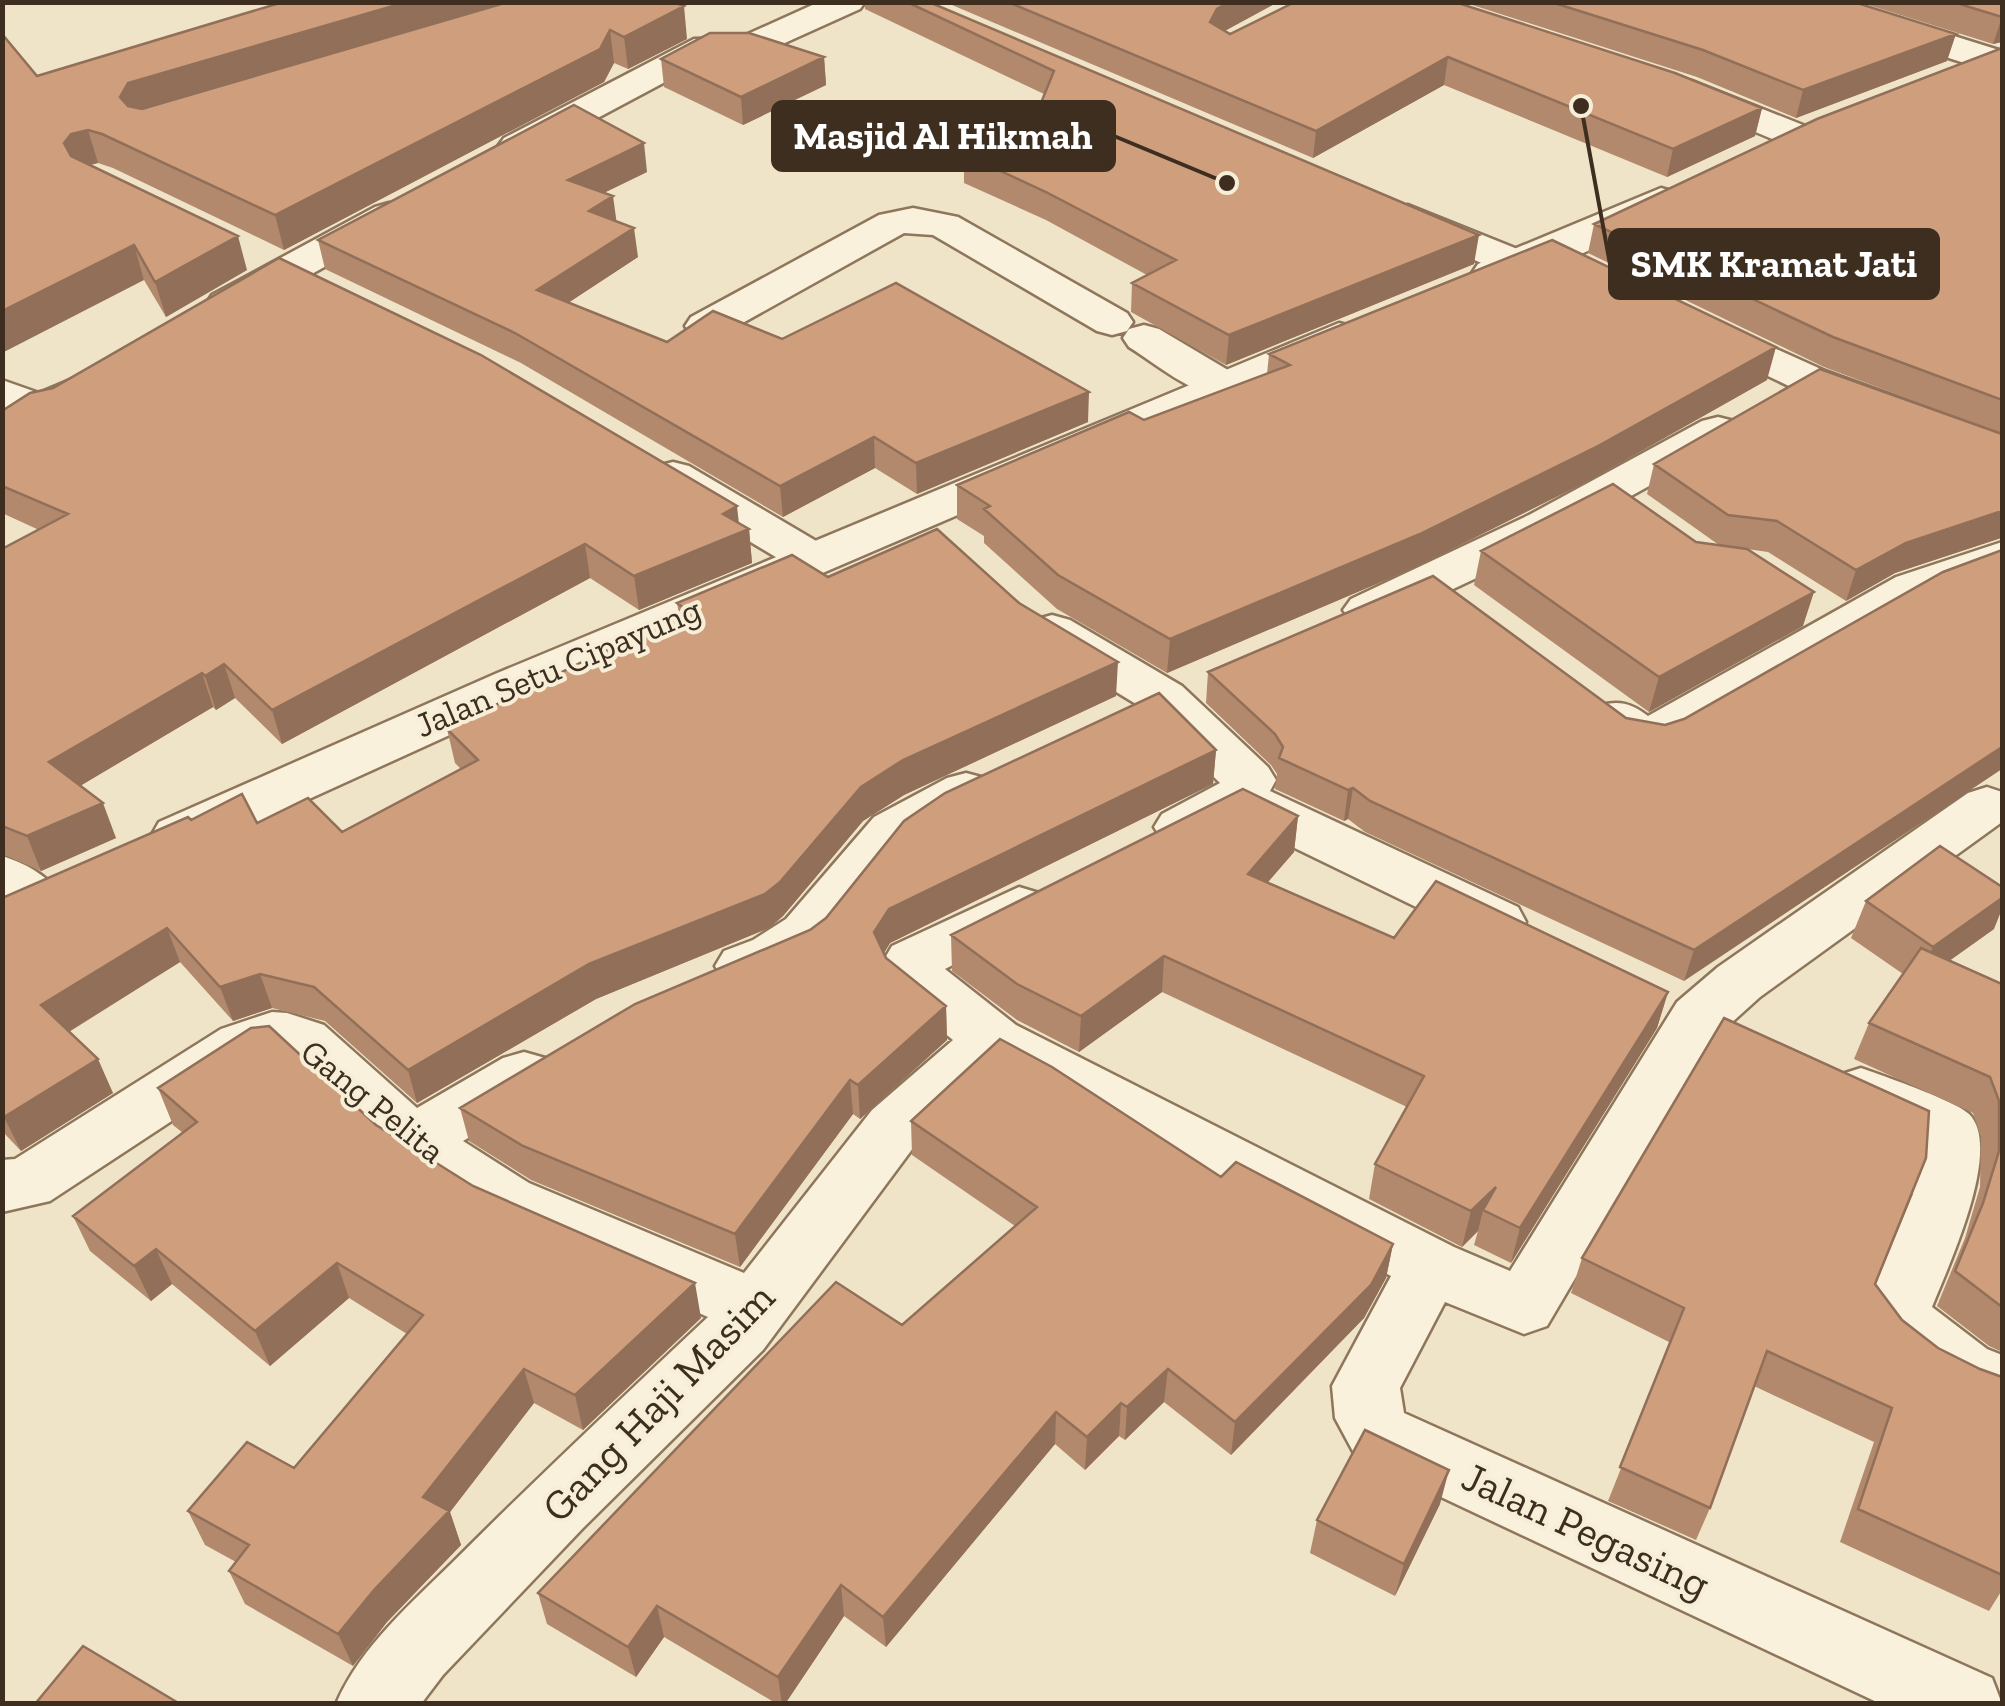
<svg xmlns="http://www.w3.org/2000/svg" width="2005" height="1706" font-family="'Zilla Slab',serif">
	<rect width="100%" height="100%" fill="#f0e4c8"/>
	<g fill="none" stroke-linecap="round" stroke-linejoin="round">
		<g stroke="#8d765c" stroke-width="5">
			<path id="minor" d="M819,2H865L860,9L756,56L712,57L530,154L517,157L504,154L498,146L504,138L694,39L739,38Z
				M1791,2H1845L2002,51V68H1980L1796,9Z
				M1692,81L1808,127L1814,135L1808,143L1795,146L1782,143L1679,100L1674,92L1679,84Z
				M389,203L403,207L409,215L403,223L242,313L227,316L212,313L206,304L212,295L375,207Z
				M1408,205L1530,254L1536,263L1530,272L1516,275L1502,272L1394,225L1388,217L1394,209Z
				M913,208L958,217L1127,313L1133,322L1127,331L1112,335L1097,331L933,235L904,233L721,335L706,339L691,335L685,326L691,317L879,215Z
				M1707,318L1823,370L2002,435V463L1793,388L1692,340L1686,331L1692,322Z
				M1144,325L1159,329L1238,376L1245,385L1238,394C1201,404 1160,366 1129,347L1123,338L1129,329Z
				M84,374L99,378L106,387C95,402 61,423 42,423C29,423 14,414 2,409V380L39,393Z
				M1718,417L1734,421L1740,430L1734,439L1519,558L1385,621L1368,625L1351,621L1343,610L1351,599L1529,515L1702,421Z
				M673,462L689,466L828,548L835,558L828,568L811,573L794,568L657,486L650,476L657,466Z
				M2002,542V573L1930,599L1673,747C1640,757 1609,748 1590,718L1598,706C1619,700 1631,703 1648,716L1896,577Z
				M1052,615L1070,620L1182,686L1268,767L1276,780L1270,791L1518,907L1526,922L1518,937L1498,943L1478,937L1239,821L1181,846L1162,840L1154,827L1162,814L1220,783L1146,710L1034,642L1027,631L1034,620Z
				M966,773L985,778L993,791C975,820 935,823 911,845C861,892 843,951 775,977C755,985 744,987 724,981L715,966L724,951L753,940L786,919L874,817L947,778Z
				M1987,787L2002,792V822L1760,997L1719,1034L1547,1326L1524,1334L1445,1302L1400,1388L1404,1413L1992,1678L2002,1704H1881L1356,1457L1335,1418L1332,1386L1391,1276L1000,1069L916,1144L763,1350L583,1528L443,1675L421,1704H336C361,1645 414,1601 458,1557C540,1475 624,1396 708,1317L485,1219L390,1158L283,1058L263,1061L50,1201L2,1212V1160L15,1159L221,1029L272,1012L287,1013L324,1025L417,1108L503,1058L524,1052L545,1058L554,1075L545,1092L463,1141L529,1183L744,1273L872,1110L953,1040L891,990L879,968L892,946L1019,887L1039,893L1047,907L1039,921L945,969L1016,1025L1454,1247L1510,1271L1677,1002L1718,967L1968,793Z
				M2,856C27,864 51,877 64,900L56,914C34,921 21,918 2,905Z
				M1861,1068C1881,1075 1956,1101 1969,1114C2004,1148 1947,1269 1932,1307L1987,1349L2002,1355V1415C1951,1398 1887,1368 1862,1317L1913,1194L1916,1144L1839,1109L1831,1092L1839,1075Z"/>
		</g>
		<g stroke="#8d765c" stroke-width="5">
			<path id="tertiary" d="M1661,188L1675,192L1681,200L1675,208C1633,228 1519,292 1478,282L1472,273L1478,264Z
				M1339,323L1354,327L1360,336L1354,345L531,698L197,850L178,855L159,850L151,836L159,822L495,674Z"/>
		</g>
		<use href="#minor" fill="#faf1dc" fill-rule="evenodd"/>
		<use href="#tertiary" fill="#faf1dc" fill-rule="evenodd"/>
	</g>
	<path fill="#b2896c" d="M308,2L687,39L628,69L614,63L604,82L284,250L113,168L98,163L90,165L247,270L166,317L144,280L37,76Z
		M865,2H929L1474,264L1226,365L1131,312L1132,283L1147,275L1046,220L964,183V154L1032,125L1044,94L865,9Z
		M945,2H1278L1225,31L1230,34L1295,2L1762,108L1755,136L1667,177L1444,85L1313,158Z
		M1463,2H1854L1947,61L1796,118L1697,77Z
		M1859,2H2002V42L1993,44Z
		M2002,48V434L1824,367L1588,253L1594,224Z
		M824,57L826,85L743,125L664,87L661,59Z
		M647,172L604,193L616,221L638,257L568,303L667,342L782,339L1088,422L917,494L875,468L783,517L521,363L325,269L318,240Z
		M1269,354L1767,380L1590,480L1414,568L1167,673L1057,609L984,543V536L957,519V485L1144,420L1267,374Z
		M2,411L738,523L749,529L752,563L639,610L590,578L282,744L235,698L216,710L213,707L80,786L116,838L41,871L2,854V549L39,530L2,513Z
		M2002,434V540L2001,538L1895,573L1846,601L1768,552L1747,549L1803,626L1649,712L1474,585L1481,551L1696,542L1719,545L1647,494L1654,464Z
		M2002,550L1684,981L1365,832L1348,819L1344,821L1275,789L1277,774L1271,765L1206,703L1208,672L1626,718L1665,725L1684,719Z
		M828,577L1116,696L904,795L863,821L783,916L769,928L596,999L417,1103L325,1021L272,1008L233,1021L180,962L69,1032L113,1093L21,1151L2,1131V898L191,820L257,823L342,832L461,769L455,763L447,729L679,614L677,603Z
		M1216,750L1213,784L890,943L884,953L886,958L946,1006L947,1040L860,1119L853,1114L740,1267L531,1180L469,1141L460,1108L810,930Z
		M1298,816L1294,852L1267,883L1394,938L1668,992L1657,1028L1511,1263L1474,1245L1478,1231L1462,1247L1369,1199L1375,1164L1407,1107L1162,992L1079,1052L1017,1020L952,971L951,935Z
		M1866,901L1994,929L1950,960L2002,984V1352L1989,1346L1937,1306L1965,1238L1980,1187L1981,1137L1973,1113L1854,1059L1869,1023L1903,974L1851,938Z
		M158,1088L376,1125L473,1186L701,1318L583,1430L534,1403L450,1512L461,1545L387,1622L353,1666L245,1604L229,1571L236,1562L205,1545L188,1511L294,1468L407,1334L349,1298L270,1366L172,1284L151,1301L90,1251L73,1216L183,1133L173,1125Z
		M911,1121L1221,1177L1393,1244L1386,1278L1364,1318L1231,1455L1164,1402L1125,1440L1119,1436L1085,1470L1055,1444L886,1647L844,1616L785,1704H777L664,1637L636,1677L547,1624L538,1593L902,1325L1015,1226L912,1155Z
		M1582,1258L1875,1284L2002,1575V1590L1989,1611L1840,1542L1874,1442L1754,1386L1710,1508L1696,1540L1608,1501L1671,1343L1571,1293Z
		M1440,1504L1395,1596L1310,1553L1317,1520Z"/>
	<path fill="#916f58" d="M407,2H521L130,130L120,97L128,83Z
		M1229,2H1278L1215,36L1210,22L1217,9Z
		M684,6L687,39L628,69L624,37Z
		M2002,17V42L1993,44Z
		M610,30L614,63L604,82L284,250L275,215Z
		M1956,34L1947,61L1796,118L1803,90Z
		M824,57L826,85L743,125L741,97Z
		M1448,57L1444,85L1313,158L1316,131Z
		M1762,108L1755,136L1667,177L1673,149Z
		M88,130L98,163L82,167L75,177L64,143L71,134Z
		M644,143L647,172L572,208L568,180Z
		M613,196L617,225L589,211Z
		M634,228L638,257L542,320L537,290Z
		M1479,235L1474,264L1226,365L1229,335Z
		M238,236L247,270L166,317L155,282Z
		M134,245L144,280L2,353V311Z
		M1776,347L1767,380L1590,480L1414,568L1167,673L1170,639Z
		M1089,392L1088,422L917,494L916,463Z
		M874,437L875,468L783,517L780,486Z
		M737,506L740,533L749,529L752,563L639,610L634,576L723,514Z
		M2002,511V534L2001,538L1895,573L1846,601L1856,570L1906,543Z
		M585,544L590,578L282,744L272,710Z
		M1814,592L1803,626L1649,712L1659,677Z
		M1118,662L1116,696L904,795L863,821L783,916L769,928L596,999L417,1103L408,1070L903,760Z
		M224,664L235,698L216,710L205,676Z
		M202,673L213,707L63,796L49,762Z
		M2002,747V769L1684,981L1694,950Z
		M1216,750L1213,784L890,943L876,966L874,932L889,909Z
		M1353,788L1348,819L1344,821L1348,790Z
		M103,803L116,838L41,871L27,836Z
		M1298,816L1294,852L1244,910L1248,874Z
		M2002,898V909L1994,929L1917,984L1933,947Z
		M167,928L180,962L57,1039L41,1005Z
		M1164,956L1162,992L1079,1052L1081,1016Z
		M260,974L272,1008L233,1021L220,987Z
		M1668,992L1657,1028L1511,1263L1520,1228Z
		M946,1006L947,1040L860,1119L858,1085Z
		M98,1059L113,1093L21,1151L4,1117Z
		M850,1080L853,1114L740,1267L735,1234Z
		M1496,1187L1483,1210L1478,1231L1462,1247L1471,1211Z
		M1393,1244L1386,1278L1364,1318L1231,1455L1235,1422Z
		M156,1249L172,1284L151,1301L134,1266Z
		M337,1263L349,1298L270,1366L255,1331Z
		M695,1283L701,1318L583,1430L575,1395Z
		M524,1369L534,1403L450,1512L461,1545L387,1622L353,1666L338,1634L423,1497Z
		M1168,1369L1164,1402L1125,1440L1127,1407Z
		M1121,1403L1119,1436L1085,1470L1087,1437Z
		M1056,1412L1055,1444L886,1647L883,1617Z
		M1449,1470L1440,1504L1395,1596L1404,1564Z
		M841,1585L844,1616L785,1704H782L778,1677Z
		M657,1606L664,1637L636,1677L628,1647Z"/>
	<path fill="#cf9f7d" stroke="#916f58" stroke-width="2.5" d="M283,2H407L128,83L120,97L128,106L142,109L508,2H673L684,6L624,37L610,30L600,49L275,215L102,134L88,130L71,134L64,143L71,156L238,236L155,282L134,245L2,311V34L37,76Z
		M907,2H929L1479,235L1229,335L1132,283L1176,260L1046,192L964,154L1025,123L1032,125L1054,71Z
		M1008,2H1229L1217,9L1210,22L1230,34L1295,2H1455L1675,73L1762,108L1673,149L1448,57L1316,131Z
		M1551,2H1854L1956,34L1803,90L1703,50Z
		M1953,2H2002V17Z
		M710,33H749L824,57L741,97L661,59Z
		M2002,48V400L1833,337L1594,224L1817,119Z
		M574,105L644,143L568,180L613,196L589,211L634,228L537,290L667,342L713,311L782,339L896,283L1089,392L916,463L874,437L780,486L515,333L318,240Z
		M1552,240L1776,347L1598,446L1420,534L1170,639L1058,575L984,509L990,506L957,485L1129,412L1144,420L1290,365L1269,354Z
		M279,258L481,355L737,506L723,514L749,529L634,576L585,544L272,710L224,664L205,676L202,673L49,762L103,803L27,836L2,826V549L68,514L2,486V411L30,393L53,388Z
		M1820,369L2002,434V511L1906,543L1856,570L1777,521L1728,515L1654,464Z
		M1613,484L1696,542L1747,549L1814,592L1659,677L1481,551Z
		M937,529L1019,603L1118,662L903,760L861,787L780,882L765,894L589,964L408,1070L314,987L260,974L220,987L167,928L41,1005L98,1059L4,1117L2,1115V898L188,817L191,820L242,794L257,823L308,798L342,832L478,760L447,729L687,610L677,603L792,555L828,577Z
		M2002,550V747L1694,950L1370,801L1353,788L1348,790L1279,758L1283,747L1275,734L1208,672L1433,576L1626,718L1665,725L1684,719L1943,572Z
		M1159,693L1216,750L889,909L874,932L886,958L946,1006L858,1085L850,1080L735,1234L523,1146L460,1108L635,1004L810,930L826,918L904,821L945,793Z
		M1243,789L1298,816L1248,874L1394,938L1436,881L1668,992L1520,1228L1483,1210L1496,1187L1471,1211L1375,1164L1424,1076L1164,956L1081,1016L1017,984L951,935Z
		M1940,846L2002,887V898L1933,947L1866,901Z
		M1921,948L2002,984V1307L1955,1271L1983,1203L1999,1151V1101L1990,1077L1869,1023Z
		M1724,1018L1929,1111L1926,1158L1875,1284L1902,1320L1938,1348L1980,1369L2002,1377V1575L1858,1509L1892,1408L1767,1351L1710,1508L1620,1467L1684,1308L1582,1258Z
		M269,1026L376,1125L473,1186L695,1283L575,1395L524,1369L423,1497L449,1511L374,1590L338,1634L229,1571L249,1545L188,1511L247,1442L294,1468L423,1315L337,1263L255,1331L156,1249L134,1266L73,1216L197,1122L158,1088L251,1028Z
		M1000,1039L1052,1067L1221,1177L1236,1162L1393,1244L1371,1285L1235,1422L1168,1369L1127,1407L1121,1403L1087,1437L1056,1412L883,1617L841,1585L778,1677L657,1606L628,1647L538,1593L836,1282L902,1325L1037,1207L911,1121Z
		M1365,1430L1449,1470L1404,1564L1317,1520Z
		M83,1646L180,1704H35Z"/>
	<g text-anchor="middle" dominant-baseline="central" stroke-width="8" stroke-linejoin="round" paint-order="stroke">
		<g font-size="35" fill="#3d2e20" stroke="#f7eed8">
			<text transform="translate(558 667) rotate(-23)">Jalan Setu Cipayung</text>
			<text transform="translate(373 1101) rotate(39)">Gang Pelita</text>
		</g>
		<g font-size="42" fill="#3d2e20" stroke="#f7eed8">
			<text transform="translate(658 1402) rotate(-46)">Gang Haji Masim</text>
			<text transform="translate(1586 1530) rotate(25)">Jalan Pegasing</text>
		</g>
	</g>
	<path fill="none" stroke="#3d2e20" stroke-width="4" d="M1227 183L1114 136M1581 106L1610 264"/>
	<g fill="#3d2e20" stroke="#f7eed8" stroke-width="4">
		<circle cx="1227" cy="183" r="10"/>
		<circle cx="1581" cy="106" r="10"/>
	</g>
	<g fill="#3d2e20" stroke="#3d2e20" stroke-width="4">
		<rect x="773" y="102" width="341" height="68" rx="10"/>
		<rect x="1610" y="230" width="328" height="68" rx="10"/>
	</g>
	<g font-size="38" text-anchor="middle" font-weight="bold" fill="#fff">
		<text x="943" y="149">Masjid Al Hikmah</text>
		<text x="1774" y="277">SMK Kramat Jati</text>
	</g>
	<rect width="2005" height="1706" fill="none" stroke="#3d2e20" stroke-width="10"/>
</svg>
